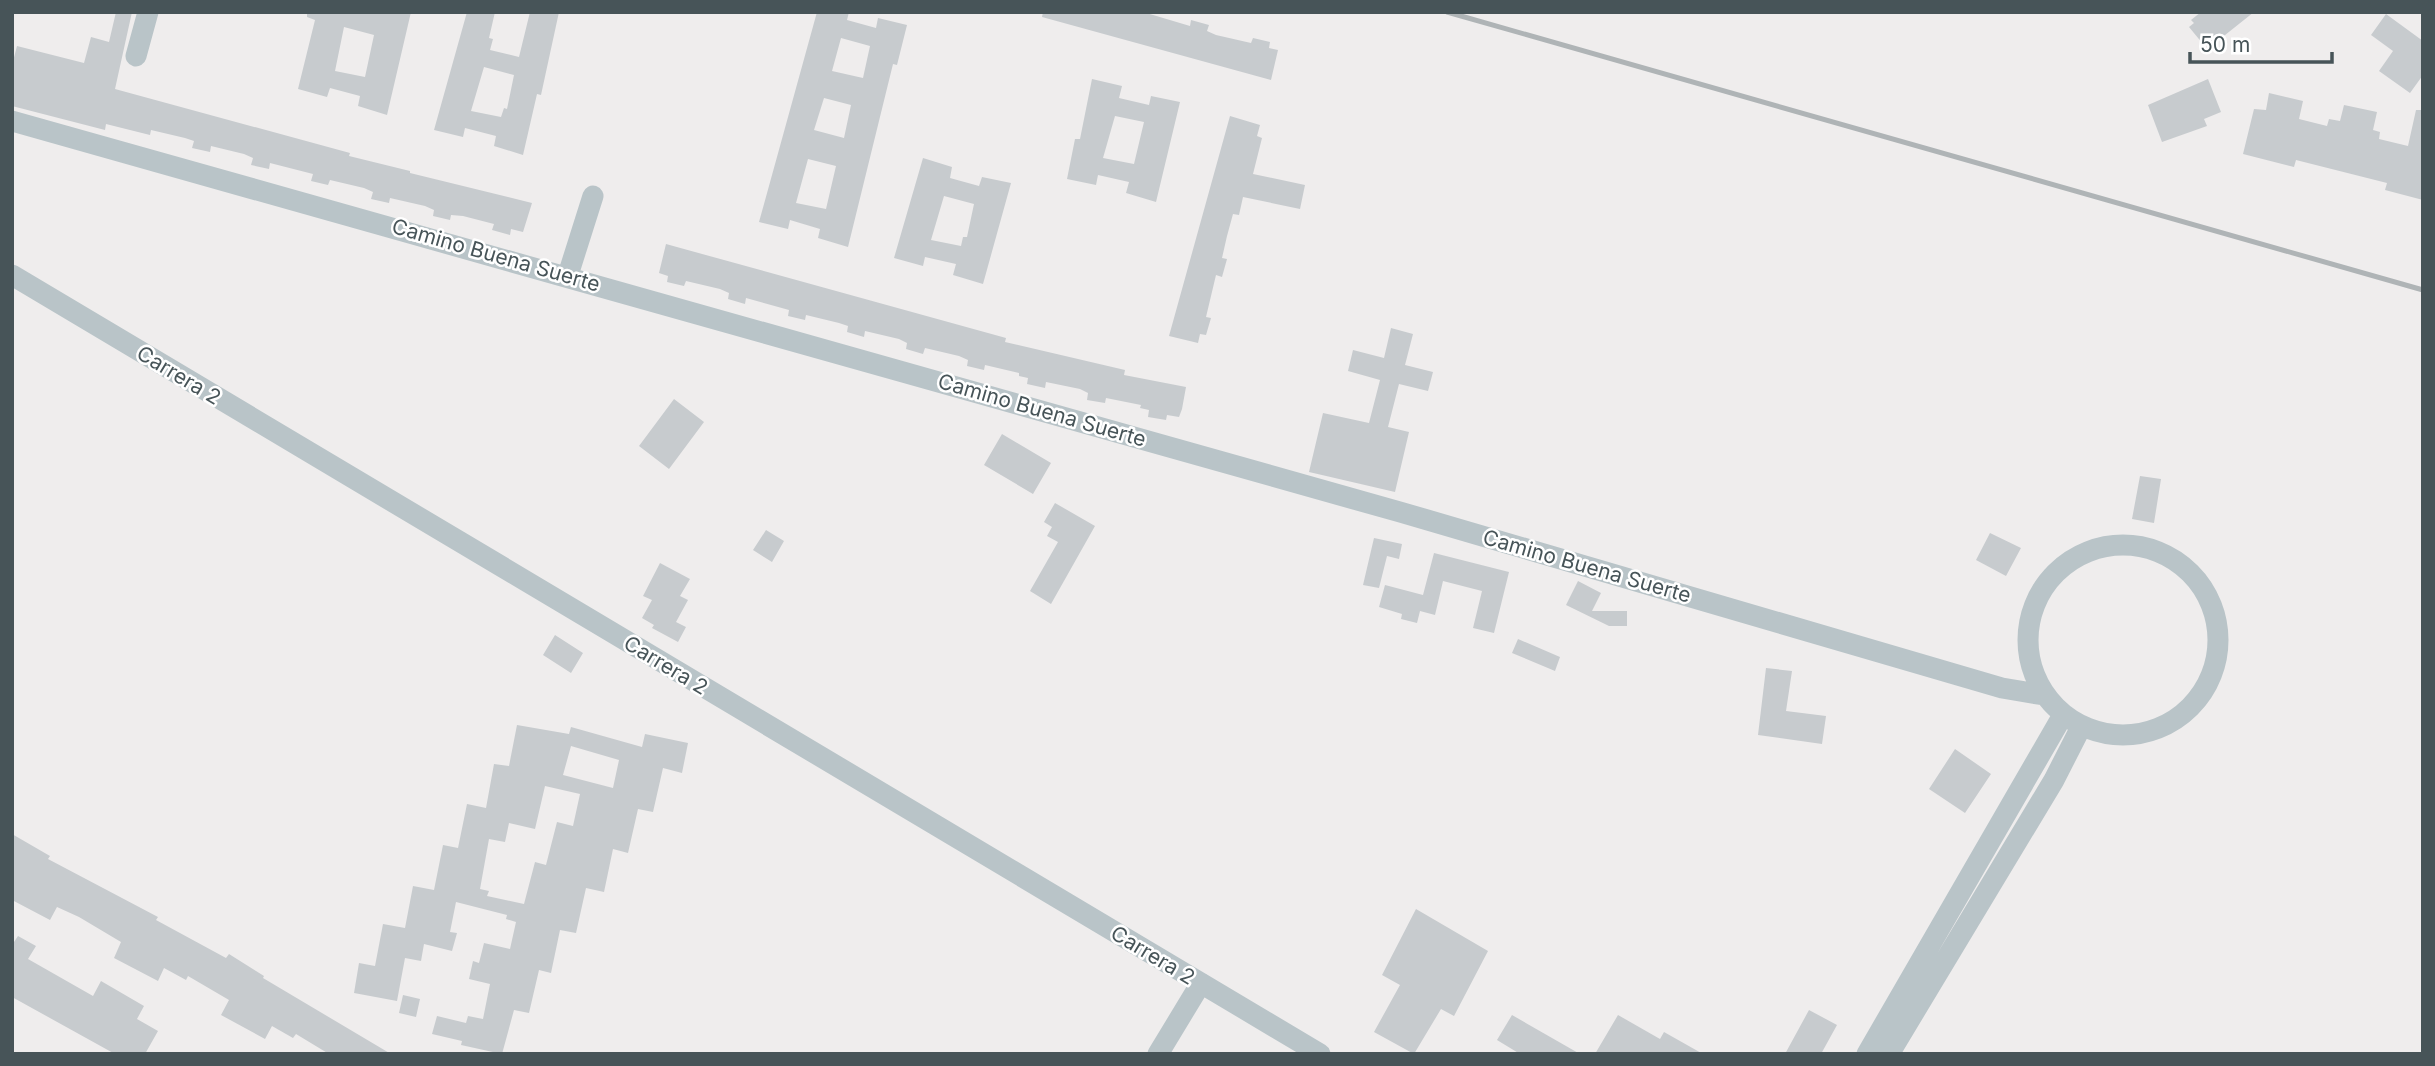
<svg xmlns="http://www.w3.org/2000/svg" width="2435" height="1066" font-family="Inter,sans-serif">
	<rect width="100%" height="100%" fill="#efeded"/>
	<path fill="#c7cbce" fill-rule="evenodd" d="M116,12H132L115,89L350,153L349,156L410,171V173L532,203L523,232L511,229L510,235L492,230L494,224L463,216L451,215L450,220L433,216L434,210L425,206L390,198L389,203L371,199L373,192L364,188L330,180L328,185L311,181L313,174L270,163L269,169L251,165L253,158L244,154L211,146L210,152L192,148L194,141L185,138L151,130L150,135L106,124L105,130L12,106V65L17,46L84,63L91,37L109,42Z
		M307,12H411L387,115L358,106L360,96L330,88L327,97L298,89L315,20L307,17ZM344,27L374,35L365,77L335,71Z
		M467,12H495L489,38L493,39L490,50L519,57L530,12H559L541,95L537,94L523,155L494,146L496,136L465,128L463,137L434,130ZM484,67L514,75L507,109L504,108L501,117L471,111Z
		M817,12H849L847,20L876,28L878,18L907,25L897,65L893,64L848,247L818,238L820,229L790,220L788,229L759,222ZM841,38L870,46L863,78L832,71ZM824,98L851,105L844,138L814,130ZM808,159L836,166L826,209L796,203Z
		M1043,12H1143L1190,26L1191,20L1209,25L1207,31L1216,35L1251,43L1253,38L1270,42L1269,48L1278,50L1271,80L1042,17Z
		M2201,12H2254L2210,47L2206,41L2203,44L2189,27L2194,23L2191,20Z
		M2386,14L2423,41V75L2410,93L2379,71L2393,51L2371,35Z
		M1092,79L1122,86L1119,98L1149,105L1151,96L1180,102L1156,202L1126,193L1129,182L1098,175L1096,185L1067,179L1075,139H1080ZM1115,116L1144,122L1134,164L1103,158Z
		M2208,79L2221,112L2204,119L2207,126L2162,142L2148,105Z
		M2269,93L2303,101L2299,119L2327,126L2329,119L2340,121L2344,105L2377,112L2373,130L2380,132L2379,139L2408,146L2416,110H2423V200L2385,190L2387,183L2296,160L2294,167L2243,154L2254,109L2266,110Z
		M1230,116L1260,125L1257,136L1262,138L1253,174L1305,185L1300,209L1243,197L1239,215L1233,214L1227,236L1222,258L1227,259L1222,277L1216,275L1206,317L1211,318L1206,335L1200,334L1198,343L1169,336Z
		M923,158L952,167L950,178L979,186L982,177L1011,183L983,284L953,275L956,264L925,257L923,266L894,258ZM944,196L974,204L967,237H963L961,246L931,240Z
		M666,244L1006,338L1005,342L1125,370L1124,375L1186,387L1182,409L1179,417L1167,415L1166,420L1148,417L1149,410L1140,408L1141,405L1106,398L1105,403L1087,400L1088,393L1080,389L1046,382L1045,388L1027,384L1028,378L1019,376V373L985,365L984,370L967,366L968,360L959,356L925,348L923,354L906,349L907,343L899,339L865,331L864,337L847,332L848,326L839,323L806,315L805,320L788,316L789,310L746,298L745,304L728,299L729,293L720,289L686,281L684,286L667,282L668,276L659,273Z
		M1391,328L1413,334L1405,365L1433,372L1428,391L1399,384L1388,427L1409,432L1395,492L1309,472L1323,413L1369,423L1380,380L1348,371L1353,350L1384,358Z
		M674,399L704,422L669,469L639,446Z
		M1002,434L1051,463L1033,494L984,465Z
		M2140,476L2161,479L2154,523L2132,519Z
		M1055,503L1095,526L1051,604L1030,591L1058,542L1047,536L1052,527L1044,522Z
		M766,530L784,541L772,562L753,550Z
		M1990,533L2021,548L2006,576L1976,560Z
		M1374,538L1402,544L1399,559L1387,556L1379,588L1363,585Z
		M1434,553L1509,572L1494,633L1473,628L1482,591L1443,581L1435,615L1420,611L1417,623L1401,619L1402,614L1379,607L1385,585L1423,595Z
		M660,563L690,579L680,596L688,600L676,622L686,627L678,642L652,628L654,625L642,618L652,600L643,596Z
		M1578,581L1601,593L1592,611H1627V626H1609L1566,605Z
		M555,635L583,653L571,673L543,655Z
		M1518,639L1560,657L1555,671L1512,653Z
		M1766,668L1792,671L1786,711L1826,716L1822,744L1758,735Z
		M517,725L569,734L571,727L642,747L645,734L688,743L682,773L663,768L653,812L638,809L628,853L613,849L604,892L586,888L576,933L560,930L551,973L539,970L529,1013L514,1010L502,1054L461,1045L462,1041L432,1034L437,1016L466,1023L468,1016L483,1019L490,984L469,979L473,961L479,963L484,943L510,949L516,922L506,919L507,915L456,902L450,932L457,933L452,951L424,944L421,961L405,958L397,1001L354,993L359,963L375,966L383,924L405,928L413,886L434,890L443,845L458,848L467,804L486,808L494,764L509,766ZM571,746L619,760L613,788L563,775ZM545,786L580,794L573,826L557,822L546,865L535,862L524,904L487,896L489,891L480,889L489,839L505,842L509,823L535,829Z
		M1955,749L1991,774L1965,813L1929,789Z
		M12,834L50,856L48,859L158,917L156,920L226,958L229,954L264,976L263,978L391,1054H329L296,1034L293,1038L272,1026L265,1039L221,1015L229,1000L188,976L186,980L164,968L158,981L114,958L121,942L79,917L57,907L50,920L12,900Z
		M1416,909L1488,951L1454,1016L1441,1009L1414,1054L1374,1032L1400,985L1382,975Z
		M18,936L36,946L28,959L93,996L101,981L144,1006L137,1019L158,1031L145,1054H115L12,997V945Z
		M403,995L420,999L416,1017L399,1013Z
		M1809,1010L1837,1025L1821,1054H1785Z
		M1512,1015L1580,1054H1520L1497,1040Z
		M1618,1015L1660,1039L1664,1032L1703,1054H1595Z"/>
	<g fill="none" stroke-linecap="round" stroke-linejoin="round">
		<path stroke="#b9c4c8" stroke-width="21" d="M136,56L148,12
			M12,121L1400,512L2002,688L2044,695
			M12,275L1320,1054
			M568,275L593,196
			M2028 640a95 95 0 1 1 190 0a95 95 0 1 1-190 0Z
			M1158,1054L1201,983
			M1867,1054L2063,715
			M1889,1054L2054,780L2081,727"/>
		<path stroke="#afb4b6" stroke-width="5" d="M1447,12L2423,290"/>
	</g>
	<g text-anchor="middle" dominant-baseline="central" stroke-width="5" stroke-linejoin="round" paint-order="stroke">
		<g font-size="21" fill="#475458" stroke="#fff">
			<text transform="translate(496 255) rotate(16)">Camino Buena Suerte</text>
			<text transform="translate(179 375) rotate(31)">Carrera 2</text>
			<text transform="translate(1042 410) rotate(16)">Camino Buena Suerte</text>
			<text transform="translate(1587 566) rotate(16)">Camino Buena Suerte</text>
			<text transform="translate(666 665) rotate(31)">Carrera 2</text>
			<text transform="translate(1153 955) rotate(31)">Carrera 2</text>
		</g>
	</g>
	<rect width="2435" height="1066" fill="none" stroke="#475458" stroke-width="28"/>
	<path d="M2190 52v10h142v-10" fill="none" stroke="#475458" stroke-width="3.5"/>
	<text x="2200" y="52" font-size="21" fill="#475458" stroke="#ffffff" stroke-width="5" paint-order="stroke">50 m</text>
</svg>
